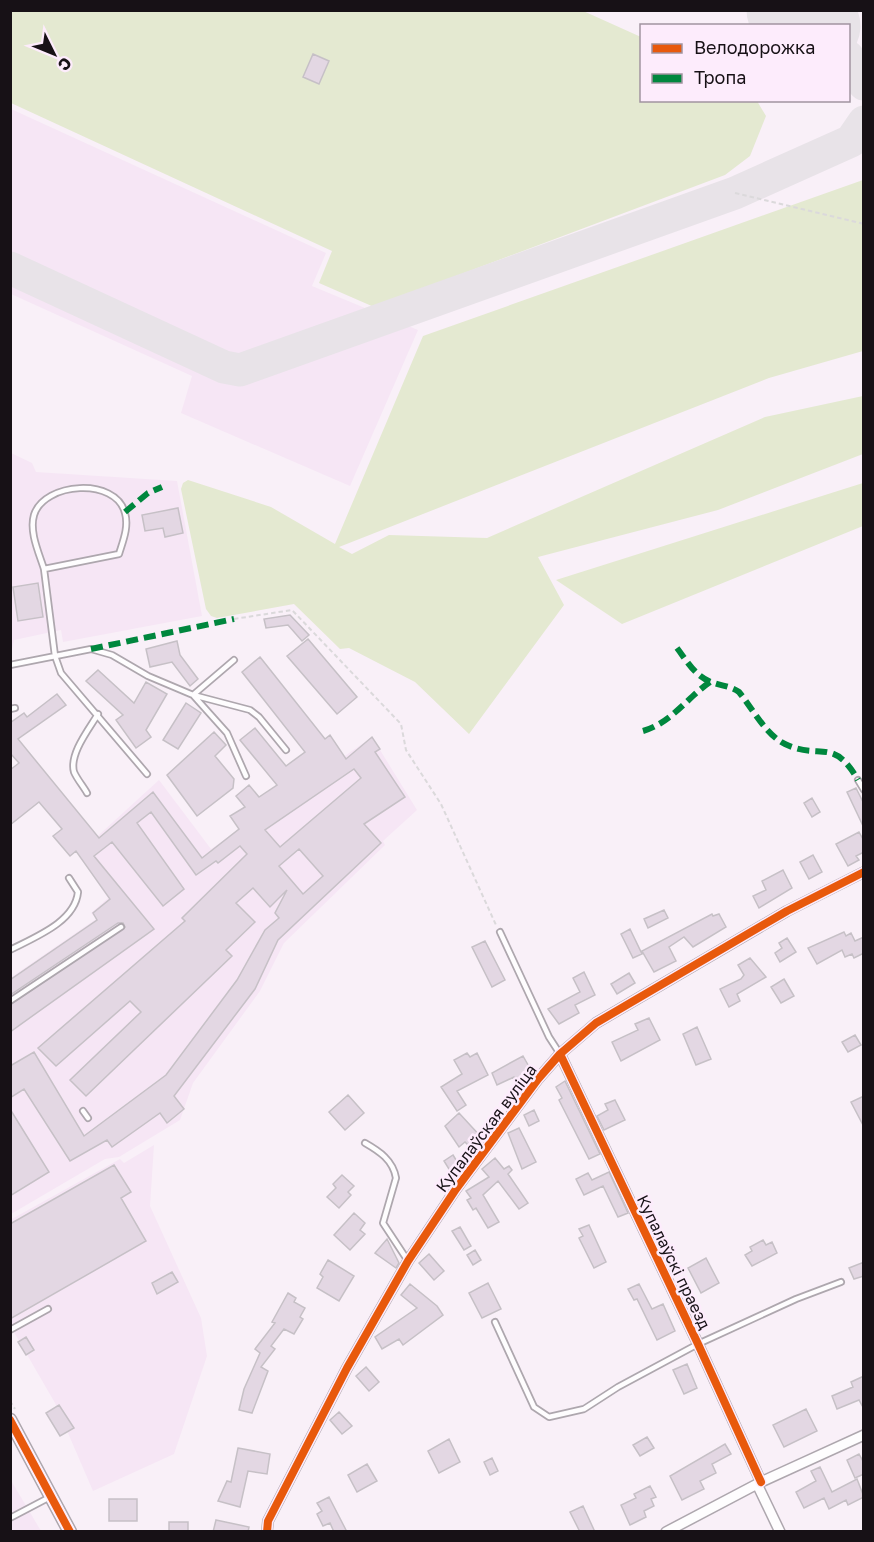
<svg xmlns="http://www.w3.org/2000/svg" width="874" height="1542" font-family="'Golos Text',sans-serif">
	<rect width="100%" height="100%" fill="#f9f0f8"/>
	<path fill="#f6e6f5" d="M11,109L326,253L312,286L418,330L350,486L181,413L192,376L11,294Z
		M11,453L32,463L36,472L177,481L202,616L63,642L61,630L14,640L11,654Z
		M372,737L417,810L383,841L385,845L284,943L260,991L193,1083L180,1120L119,1157L105,1159L11,1214L10,978L96,919L91,913L108,898L78,854L159,780L211,849Z
		M154,1145L150,1206L201,1318L207,1356L174,1454L93,1491L55,1403L11,1327L10,1220L120,1159L124,1163Z
		M10,1479L28,1509L41,1531H11Z"/>
	<path fill="#e4e9d1" d="M581,10L641,37L642,100L757,101L766,116L750,156L725,175L374,307L319,283L332,251L11,103V11Z
		M863,180V351L769,378L339,547L352,554L389,535L487,538L765,417L863,396V454L718,510L538,557L564,605L469,734L415,682L349,648L340,649L294,604L217,618L211,616L206,609L181,489L183,483L188,480L271,507L335,544L423,336Z
		M863,483V526L622,624L556,580Z"/>
	<g fill="none" stroke-linecap="round" stroke-linejoin="round">
		<path stroke="#e8e3e8" stroke-width="33" d="M810,21L819,26
			M848,57L862,76L864,84
			M10,268L224,367L240,370L735,193L851,141L864,122"/>
		<path stroke="#e8e3e8" stroke-width="81" d="M787,10L820,26"/>
	</g>
	<path fill="#e3d7e3" stroke="#c6c0c6" stroke-width="1.5" fill-rule="evenodd" d="M313,54L329,61L319,84L303,77Z
		M178,508L183,533L165,537L163,528L145,531L142,515Z
		M38,583L43,617L18,621L13,587Z
		M290,615L309,635L302,641L288,625L266,628L264,619Z
		M308,639L357,697L337,714L287,656Z
		M177,641L180,655L198,679L190,686L172,662L150,667L146,649Z
		M260,657L325,739L330,735L346,759L372,737L380,749L375,752L405,797L364,824L381,843L278,940L255,989L174,1096L184,1109L167,1123L160,1113L112,1147L107,1140L70,1161L24,1089L10,1098V1066L34,1052L84,1136L166,1075L237,980L265,930L279,918L275,913L287,890L270,907L253,888L236,903L255,922L226,950L232,956L86,1096L70,1080L141,1012L130,1001L56,1066L38,1048L185,921L182,918L247,854L240,846L218,863L216,861L196,875L151,812L137,823L184,889L163,906L112,842L94,856L154,929L10,1032V1005L125,927L123,923H118L10,995V980L97,920L93,913L110,899L76,851L70,856L53,836L62,829L39,802L10,825V770L19,763L10,753V723L24,713L27,717L57,694L66,705L18,739L99,838L153,792L202,858L239,829L230,816L245,807L236,796L249,785L259,797L277,785L240,740L255,728L286,766L305,752L242,672ZM354,769L361,778L280,847L265,830ZM299,849L323,876L303,894L279,866Z
		M98,670L134,703L146,682L167,694L146,730L151,737L136,748L116,720L123,715L86,681Z
		M186,703L201,713L178,749L163,740Z
		M214,732L226,745L215,756L234,779L233,788L197,816L167,775Z
		M856,788L864,804V828L847,792Z
		M812,798L820,812L812,817L804,803Z
		M859,832L864,841V852L856,856L859,860L848,866L836,844Z
		M813,855L822,872L809,879L800,862Z
		M783,870L792,888L759,908L753,896L766,890L762,881Z
		M664,910L668,918L648,928L644,919Z
		M712,914L713,916L719,914L726,927L693,947L684,937L669,947L676,961L654,972L642,951Z
		M630,929L642,954L633,958L621,934Z
		M844,932L846,936L851,933L855,941L864,937V953L854,958L852,954L845,957L842,950L817,964L808,948Z
		M787,938L796,952L780,962L775,953L782,948L779,943Z
		M485,941L505,980L492,987L472,947Z
		M750,958L766,977L737,994L740,1001L729,1007L720,989L741,979L744,975L738,965Z
		M584,972L595,995L575,1005L579,1013L559,1024L548,1009L580,992L573,978Z
		M629,973L635,983L617,994L611,984Z
		M784,979L794,996L781,1003L771,987Z
		M649,1018L660,1040L621,1061L612,1042L638,1030L635,1024Z
		M697,1027L711,1059L696,1065L683,1034Z
		M855,1035L861,1045L848,1052L842,1042Z
		M467,1053L470,1057L477,1053L488,1075L457,1091L466,1105L457,1111L441,1087L462,1074L454,1060Z
		M523,1056L532,1072L516,1081L514,1077L497,1085L492,1073Z
		M565,1081L600,1154L589,1159L559,1100L562,1098L556,1087Z
		M348,1095L364,1113L345,1130L329,1112Z
		M864,1096V1127L851,1102Z
		M615,1100L625,1120L604,1130L597,1116L608,1110L605,1104Z
		M10,1109L49,1172L10,1196Z
		M534,1110L539,1121L529,1126L524,1115Z
		M459,1113L482,1138L471,1148L465,1142L459,1147L445,1126Z
		M519,1128L536,1162L522,1169L508,1133Z
		M453,1155L461,1168L452,1174L444,1161Z
		M495,1158L504,1169L509,1166L512,1170L508,1174L528,1203L519,1209L498,1181L483,1195L499,1222L488,1228L476,1208L473,1210L467,1200L471,1198L466,1191L489,1177L482,1169Z
		M114,1165L131,1192L121,1198L146,1241L10,1319V1224Z
		M609,1172L628,1213L618,1217L603,1186L584,1195L576,1179L588,1173L592,1180Z
		M342,1175L354,1186L348,1192L351,1195L339,1208L327,1197L336,1188L333,1184Z
		M354,1213L365,1223L360,1230L365,1234L350,1250L334,1235Z
		M589,1225L606,1262L594,1268L579,1238L583,1236L579,1229Z
		M460,1227L471,1246L464,1250L452,1231Z
		M387,1239L399,1263L396,1268L375,1253Z
		M763,1240L766,1245L772,1242L777,1253L752,1266L745,1255L752,1251L750,1247Z
		M475,1250L481,1260L473,1265L467,1255Z
		M429,1254L444,1271L434,1280L419,1263Z
		M706,1258L719,1283L701,1293L688,1268Z
		M328,1260L354,1276L339,1301L317,1288L323,1277L320,1274Z
		M864,1262V1276L854,1279L849,1268Z
		M172,1272L178,1282L157,1294L152,1283Z
		M488,1283L501,1309L482,1318L469,1293Z
		M410,1284L437,1306L443,1315L403,1345L399,1339L382,1349L375,1337L417,1308L401,1295Z
		M639,1284L652,1309L663,1304L675,1331L657,1340L637,1299L634,1300L628,1289Z
		M288,1293L296,1298L294,1302L305,1308L300,1317L303,1319L294,1334L284,1329L271,1346L275,1349L261,1367L268,1371L252,1413L239,1410L244,1389L260,1353L255,1349L275,1323L272,1322Z
		M26,1337L34,1350L26,1355L18,1342Z
		M687,1364L697,1388L684,1394L673,1370Z
		M366,1367L379,1382L369,1391L356,1376Z
		M864,1376V1409L859,1400L837,1409L832,1396L853,1387L851,1382Z
		M59,1405L74,1428L60,1436L46,1413Z
		M806,1409L817,1431L784,1447L773,1425Z
		M339,1412L352,1426L342,1434L330,1420Z
		M647,1437L654,1448L640,1456L633,1445Z
		M449,1439L460,1462L439,1473L428,1451Z
		M725,1444L731,1454L712,1464L716,1473L700,1481L704,1489L682,1500L670,1476Z
		M238,1448L270,1454L267,1474L248,1471L240,1507L218,1501L227,1481L231,1482Z
		M859,1454L864,1463V1474L855,1478L847,1460Z
		M492,1458L498,1471L490,1475L484,1462Z
		M367,1464L377,1481L357,1492L348,1475Z
		M820,1467L832,1492L857,1479L864,1497L848,1505L846,1500L829,1509L824,1498L804,1508L796,1492L816,1481L811,1471Z
		M650,1486L656,1497L651,1499L654,1506L644,1511L646,1517L630,1525L621,1505L636,1498L634,1494Z
		M329,1497L347,1532H334L330,1523L323,1526L317,1514L322,1511L317,1503Z
		M109,1499H137V1521H109Z
		M583,1506L595,1532H580L570,1512Z
		M216,1520L249,1527L248,1532H213Z
		M169,1522H188V1532H169Z"/>
	<g fill="none" stroke-linecap="round" stroke-linejoin="round">
		<g stroke="#aea7ae" stroke-width="8">
			<path id="service" d="M44,569C39,553 29,532 34,515C44,482 116,477 125,513C129,527 123,541 119,554L44,569L55,656L61,673L147,774
				M234,660L193,695L227,733L246,776
				M10,665L91,649L112,655L148,676L193,695L250,710L259,717L286,750
				M10,709L15,708
				M858,780L864,790
				M87,793C83,786 77,779 74,772C69,754 89,729 98,714
				M500,932L549,1037L560,1054
				M10,950C35,937 75,922 78,892L69,878
				M10,1001L121,927
				M83,1111L88,1118
				M365,1143C379,1151 393,1160 396,1178L383,1223L408,1261
				M495,1322L534,1407L549,1417L584,1409L618,1387L698,1344L796,1299L841,1282
				M10,1330L48,1309
				M10,1518L50,1497"/>
		</g>
		<g stroke="#aea7ae" stroke-width="12">
			<path id="minor" d="M560,1054L698,1344L761,1482
				M757,1484L780,1532
				M267,1532L268,1521L347,1368L408,1261L456,1189L538,1079L560,1054L596,1023L787,911L864,872
				M666,1532L761,1482L864,1435"/>
		</g>
		<g stroke="#aea7ae" stroke-width="15">
			<path id="tertiary" d="M10,1420L70,1532"/>
		</g>
		<path stroke="#dbd9db" stroke-width="2" stroke-dasharray="4.5 3" stroke-linecap="butt" d="M735,193L864,224
			M234,619L292,610L401,724L406,750L441,804L496,925
			M10,1401L15,1409"/>
		<use href="#service" stroke="#fefdfe" stroke-width="4.5"/>
		<use href="#minor" stroke="#fefdfe" stroke-width="9"/>
		<use href="#tertiary" stroke="#fefdfe" stroke-width="12"/>
		<path stroke="#00873e" stroke-width="6" stroke-dasharray="12 6" stroke-linecap="butt" d="M125,512L148,493L162,487
			M677,648C687,661 695,676 711,682C721,686 731,686 739,692C752,708 766,735 785,744C820,761 833,736 858,780
			M91,649L234,619
			M643,731C671,723 687,698 710,682"/>
		<g stroke="#fdecfc" stroke-width="11">
			<path id="cycleway" d="M560,1054L698,1344L761,1482
				M10,1420L70,1532
				M267,1532L268,1521L347,1368L408,1261L456,1189L538,1079L560,1054L596,1023L787,911L864,872"/>
		</g>
		<use href="#cycleway" stroke="#e8590c" stroke-width="8"/>
	</g>
	<g text-anchor="middle" dominant-baseline="central" stroke-width="5" stroke-linejoin="round" paint-order="stroke">
		<g font-size="16" fill="#171116" stroke="#fdecfc">
			<text transform="translate(486 1128) rotate(-53)">Купалаўская вуліца</text>
			<text transform="translate(674 1262) rotate(64)">Купалаўскі праезд</text>
		</g>
	</g>
	<rect width="874" height="1542" fill="none" stroke="#171116" stroke-width="24"/>
	<rect x="640" y="24" width="210" height="78" fill="#fdecfc" stroke="#a194a0" stroke-width="1.5"/>
	<rect x="652" y="44" width="30" height="9" fill="#e8590c" stroke="#a194a0" stroke-width="1.5"/>
	<text x="694" y="54" font-size="18" fill="#171116">Велодорожка</text>
	<rect x="652" y="74" width="30" height="9" fill="#00873e" stroke="#a194a0" stroke-width="1.5"/>
	<text x="694" y="84" font-size="18" fill="#171116">Тропа</text>
	<g transform="translate(54 54) rotate(133)" stroke="#fdecfc" stroke-width="4.5" paint-order="stroke">
	<path d="M0-4.5L10 22L0 15L-10 22Z" fill="#171116"/>
	<text y="-9" font-size="16" font-weight="bold" text-anchor="middle" fill="#171116">С</text>
	</g>
</svg>
